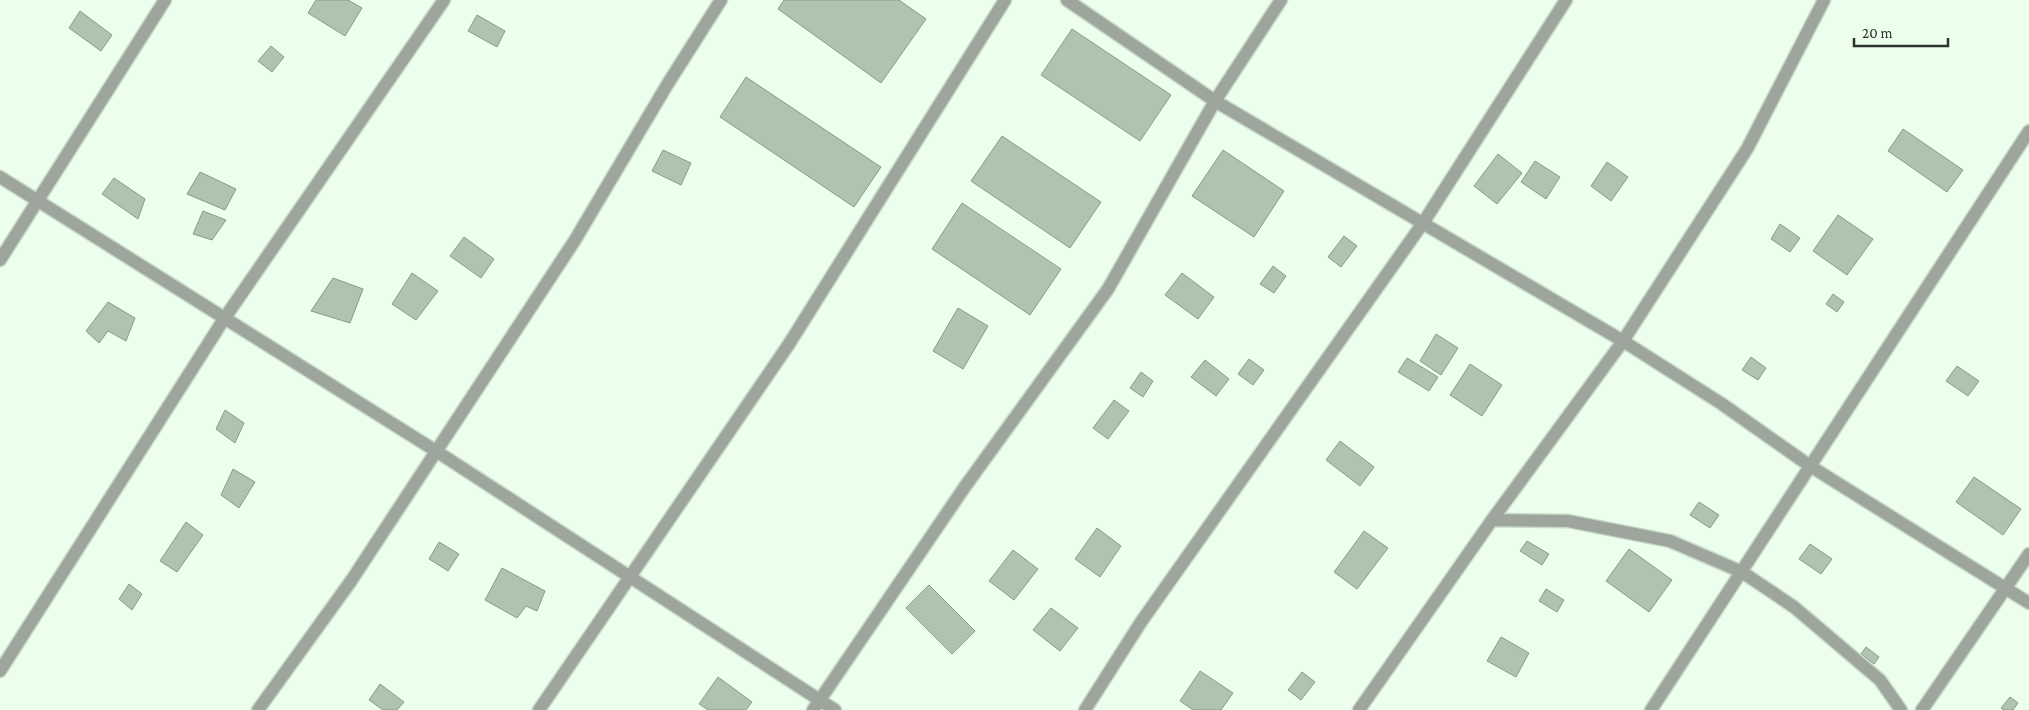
<svg xmlns="http://www.w3.org/2000/svg" width="2029" height="710" font-family="'Crimson Pro',serif">
	<rect width="100%" height="100%" fill="#ebffec"/>
	<path fill="#b0c3b1" stroke="#899b8a" d="M316,0H348L362,8L345,36L308,13Z
		M784,0H899L926,19L881,83L778,9Z
		M80,11L112,35L101,51L69,28Z
		M477,15L505,31L497,47L468,31Z
		M1072,29L1171,95L1140,141L1041,75Z
		M271,46L284,57L272,72L258,61Z
		M746,77L881,167L854,207L720,117Z
		M1903,129L1963,170L1947,192L1888,151Z
		M1002,136L1101,202L1070,248L971,181Z
		M663,150L691,163L681,185L652,171Z
		M1223,150L1284,191L1254,237L1192,196Z
		M1498,154L1522,173L1497,204L1474,186Z
		M1535,161L1560,177L1546,199L1521,182Z
		M1607,162L1628,177L1611,201L1591,186Z
		M200,172L236,189L225,210L187,194Z
		M114,178L145,199L138,219L102,194Z
		M962,203L1061,269L1030,315L932,249Z
		M203,211L226,220L212,240L193,234Z
		M1838,215L1873,239L1847,275L1813,251Z
		M1780,224L1800,238L1790,252L1771,239Z
		M1344,236L1357,246L1341,267L1328,257Z
		M464,237L494,259L481,278L450,256Z
		M1273,266L1286,276L1274,293L1260,284Z
		M412,273L438,291L416,320L392,304Z
		M1182,273L1214,297L1198,319L1165,295Z
		M333,278L363,289L350,323L311,311Z
		M1833,294L1844,302L1837,312L1826,304Z
		M108,302L135,318L126,341L108,331L99,343L86,331Z
		M958,308L988,326L963,369L933,351Z
		M1436,334L1458,348L1441,375L1420,361Z
		M1751,357L1766,368L1758,380L1742,370Z
		M1407,358L1438,377L1429,391L1398,372Z
		M1249,359L1264,370L1253,385L1238,374Z
		M1205,360L1229,379L1216,396L1191,377Z
		M1470,364L1502,385L1482,416L1450,395Z
		M1957,366L1979,381L1968,396L1946,381Z
		M1141,372L1153,381L1143,397L1130,388Z
		M1114,400L1129,411L1108,439L1093,428Z
		M225,410L244,423L235,443L216,429Z
		M1340,441L1374,467L1360,486L1326,460Z
		M233,469L255,482L239,508L221,495Z
		M1974,477L2021,509L2003,535L1956,502Z
		M1699,502L1719,515L1710,528L1690,515Z
		M186,522L203,535L177,572L160,561Z
		M1097,528L1121,546L1100,577L1075,559Z
		M1364,531L1388,548L1357,589L1334,572Z
		M1527,541L1549,554L1542,565L1520,551Z
		M439,542L459,554L448,571L429,559Z
		M1810,544L1832,559L1821,574L1799,559Z
		M1629,549L1672,580L1649,612L1606,581Z
		M1013,550L1038,569L1014,600L989,581Z
		M502,568L545,591L537,611L526,606L517,618L485,600Z
		M129,584L142,594L132,610L119,599Z
		M929,585L975,631L952,654L906,608Z
		M1546,589L1564,600L1557,612L1539,601Z
		M1051,608L1078,628L1060,651L1033,630Z
		M1501,637L1529,653L1516,677L1487,661Z
		M1866,647L1879,657L1874,664L1861,654Z
		M1200,671L1233,693L1221,710H1193L1180,701Z
		M1302,672L1315,682L1301,700L1288,690Z
		M718,677L752,702L746,710H708L699,704Z
		M380,684L404,702L397,710H383L369,700Z
		M2010,697L2018,703L2013,710H2004L2001,708Z"/>
	<g fill="none" stroke-linecap="round" stroke-linejoin="round">
		<g stroke="#c9dac9" stroke-width="15">
			<path id="street" d="M1067,0L1215,101L1623,341L1722,404L1810,466L2029,603
				M0,177L436,451L835,710
				M0,260L165,0
				M1492,520L1568,521L1670,541L1742,572L1794,607L1880,680L1901,710
				M0,671L224,319L444,0
				M258,710L351,581L575,240L667,85L721,0
				M539,710L789,344L1005,0
				M813,710L964,488L1108,289L1215,101L1281,0
				M1085,710L1141,622L1423,223L1566,0
				M1359,710L1492,520L1623,341L1747,149L1824,0
				M1651,710L2029,131
				M1922,710L2029,554"/>
		</g>
		<use href="#street" stroke="#9da59d" stroke-width="12"/>
	</g>
	<path d="M1854 38v8h94v-8" fill="none" stroke="#2c332c" stroke-width="2.5"/>
	<text x="1862" y="38" font-size="15" fill="#2c332c" stroke="#ebffec" stroke-width="4" paint-order="stroke">20 m</text>
</svg>
